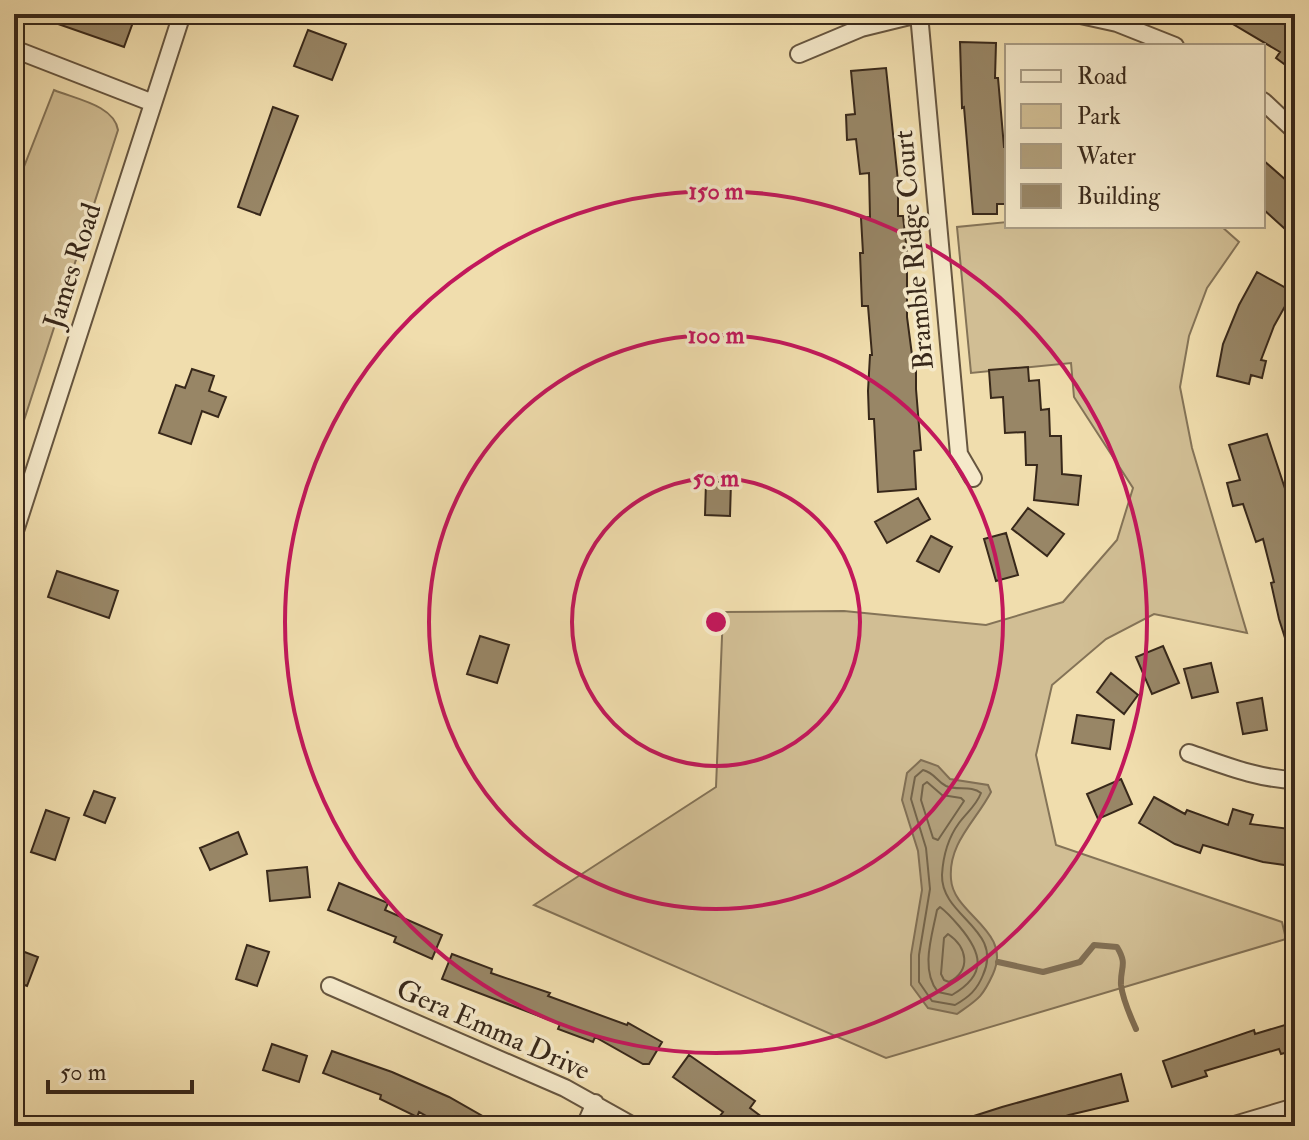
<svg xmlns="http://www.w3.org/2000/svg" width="1309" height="1140" font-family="'IM FELL Double Pica',serif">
	<rect width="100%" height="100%" fill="#f0ddad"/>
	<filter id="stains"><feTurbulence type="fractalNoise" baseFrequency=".0025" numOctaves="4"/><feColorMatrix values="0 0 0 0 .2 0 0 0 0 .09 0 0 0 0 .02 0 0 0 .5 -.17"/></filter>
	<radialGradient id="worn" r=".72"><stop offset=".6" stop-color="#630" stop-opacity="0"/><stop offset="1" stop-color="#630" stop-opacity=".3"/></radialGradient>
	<path fill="#d1be94" stroke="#847357" stroke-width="2" d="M54,90C75,99 114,105 118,130L16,445H14V187H16Z
		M1007,222V226H1221L1239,242L1207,288L1189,336L1180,387L1192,448L1247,633L1154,614L1106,639L1052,685L1036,755L1056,845L1282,922L1286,939L886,1058L534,905L716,787L723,612L844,611L986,625L1063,602L1117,540L1133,488L1074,397L1071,363L971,373L957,227Z"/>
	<path fill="#b19f7b" stroke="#816f54" stroke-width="2" d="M921,760L938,766L950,779L988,785L991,792C976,821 948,843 951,879C953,915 1013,930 993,974C982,998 978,999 957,1014L928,1008L911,985V955L922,890L918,851L902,800L907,773Z"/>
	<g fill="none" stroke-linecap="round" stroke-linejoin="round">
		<path stroke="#74644a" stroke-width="2" d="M923,770C935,773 936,781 946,786C957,791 971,785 981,793C976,806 967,812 959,823C948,838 943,857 942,875C941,917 1004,929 983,975C977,990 969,997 955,1005L932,1001L919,982V955L930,889L926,848L911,799L915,777Z
			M927,782L942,795L961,798L964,801L938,840L933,838L921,800L923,785Z
			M940,907C947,912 953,919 959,926C982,953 988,974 952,995L938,992C920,970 932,936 937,910Z
			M948,934C967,947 972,970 949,982L944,980L941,974L944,938Z"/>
		<path stroke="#816f54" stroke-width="6" d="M998,962L1043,972L1080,962L1094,945L1117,947C1128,965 1120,967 1121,985C1123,1001 1130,1015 1136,1029"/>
	</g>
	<path fill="#988666" stroke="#38281a" stroke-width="2" d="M38,14H136L124,47L38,17Z
		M1216,14H1290L1284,24L1295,32V72L1276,58L1280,52Z
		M308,30L346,44L332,80L294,66Z
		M960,42L996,43L995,78H998L1004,147H1007V204H997V214H973L964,107L962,108Z
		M886,68L898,181V216H903L907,252V317L912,355H916V389L921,450L914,451L916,489L878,492L874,419H869L868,391L870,355H872L868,306H862L860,253H863L861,218L870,217L869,173L860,174L856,139L847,140L846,115L855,114L851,71Z
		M273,107L298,116L260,215L238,207Z
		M1263,160L1295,188V238L1263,209Z
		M1257,272L1293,292L1274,326L1261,360L1266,361L1262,378L1251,375L1249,384L1217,376L1223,344L1239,305Z
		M1028,367L1029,381L1039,380L1041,410L1049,409L1050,436H1061L1062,474L1081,476L1078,505L1034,500L1037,465H1026L1025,432L1005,433L1003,397L991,398L989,370Z
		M192,369L214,376L209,391L226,397L218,417L202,411L191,444L159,433L176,385L185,388Z
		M1267,434L1295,519V659L1292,660L1279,619L1271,583L1274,582L1263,539L1256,542L1243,504L1233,506L1227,483L1240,480L1229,445Z
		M706,482H731L730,516L705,515Z
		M918,498L930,519L887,543L875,522Z
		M1028,508L1064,534L1047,556L1012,529Z
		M1006,533L1018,575L996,581L984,539Z
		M931,536L952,547L939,572L917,561Z
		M57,571L118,591L109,618L48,597Z
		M480,636L509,645L497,683L467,674Z
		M1163,646L1179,683L1152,694L1136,657Z
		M1211,663L1218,692L1192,698L1184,669Z
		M1111,673L1138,695L1124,714L1097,692Z
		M1262,698L1267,730L1243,734L1237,703Z
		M1077,715L1114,720L1110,749L1072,743Z
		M1121,779L1132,804L1098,819L1087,794Z
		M94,791L115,798L105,823L84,815Z
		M1154,797L1185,814L1187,810L1228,825L1233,809L1253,815L1250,824L1290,829L1285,865L1263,862L1203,845L1200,853L1175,844L1139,823Z
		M46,810L69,818L55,860L31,852Z
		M238,832L247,854L210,870L200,848Z
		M307,867L310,897L270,901L267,871Z
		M339,883L388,903L385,910L442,935L432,959L394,942L396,937L328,910Z
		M247,945L269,952L257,986L236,979Z
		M14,948L38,957L27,986L14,981Z
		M452,954L492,969L491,973L550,993L548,996L627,1025L628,1023L662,1042L649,1064H643L595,1037L593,1042L558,1029L560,1024L442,979Z
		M1295,1022V1050L1281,1054L1279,1049L1205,1071L1207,1076L1172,1087L1163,1061L1254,1030L1255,1034Z
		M272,1044L307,1056L299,1082L263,1070Z
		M332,1051L392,1072L449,1097L500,1126H444L419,1112L417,1117L380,1099L381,1095L323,1073Z
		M689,1055L755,1101L750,1108L774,1126H712L723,1112L673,1077Z
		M1121,1074L1128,1101L1069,1115L1037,1126H953L952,1123L1002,1107Z"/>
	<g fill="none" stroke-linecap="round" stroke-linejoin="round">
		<g stroke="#66553f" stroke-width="20">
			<path id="minor" d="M919,14L959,454L973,478
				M1076,14L1117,23L1175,46
				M14,49L153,103
				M799,54L861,28L918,14
				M1263,101L1295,131
				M14,534L182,14
				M1189,753C1224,765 1258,779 1295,780
				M330,986L565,1088L633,1126
				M585,1126L595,1103
				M1231,1126L1295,1107"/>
		</g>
		<use href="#minor" stroke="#f5e9ca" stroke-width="16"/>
	</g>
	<g fill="none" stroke="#c2185b" stroke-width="4">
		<circle cx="716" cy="622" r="144"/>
		<circle cx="716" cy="622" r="287"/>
		<circle cx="716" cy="622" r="431"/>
	</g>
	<g text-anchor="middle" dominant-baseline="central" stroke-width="7" stroke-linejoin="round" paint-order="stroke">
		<g font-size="28" fill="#38281a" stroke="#f5e9ca">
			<text transform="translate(914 250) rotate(-95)">Bramble Ridge Court</text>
			<text transform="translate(73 266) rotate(-72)">James Road</text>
			<text transform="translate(493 1030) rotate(24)">Gera Emma Drive</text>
		</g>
	</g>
	<circle cx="716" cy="622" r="12" fill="#c2185b" stroke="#f5e9ca" stroke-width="4"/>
	<g font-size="24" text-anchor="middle" font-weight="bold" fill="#c2185b" stroke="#f5e9ca" stroke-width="7" stroke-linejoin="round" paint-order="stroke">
		<text x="716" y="199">150 m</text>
		<text x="716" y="343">100 m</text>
		<text x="716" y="486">50 m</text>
	</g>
	<rect width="1309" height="1140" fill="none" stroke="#f0ddad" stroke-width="48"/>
	<rect x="16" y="16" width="1277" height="1108" fill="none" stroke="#38281a" stroke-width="4"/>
	<rect x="24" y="24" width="1261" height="1092" fill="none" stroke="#38281a" stroke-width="2"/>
	<rect x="1005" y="44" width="260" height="184" fill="#f5e9ca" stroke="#a99c84" stroke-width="2"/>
	<rect x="1021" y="70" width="40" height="12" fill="#f5e9ca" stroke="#a99c84" stroke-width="2"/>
	<text x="1077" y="84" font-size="24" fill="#38281a">Road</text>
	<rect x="1021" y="104" width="40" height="24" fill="#d1be94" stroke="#a99c84" stroke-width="2"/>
	<text x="1077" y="124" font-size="24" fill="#38281a">Park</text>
	<rect x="1021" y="144" width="40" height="24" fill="#b19f7b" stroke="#a99c84" stroke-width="2"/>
	<text x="1077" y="164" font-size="24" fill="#38281a">Water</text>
	<rect x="1021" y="184" width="40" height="24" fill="#988666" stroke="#a99c84" stroke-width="2"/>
	<text x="1077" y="204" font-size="24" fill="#38281a">Building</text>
	<path d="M48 1080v12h144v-12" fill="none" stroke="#38281a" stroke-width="4"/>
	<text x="60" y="1080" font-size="24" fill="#38281a" stroke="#f5e9ca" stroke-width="6" paint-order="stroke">50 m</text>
	<rect width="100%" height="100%" filter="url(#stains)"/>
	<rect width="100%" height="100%" fill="url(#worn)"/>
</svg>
